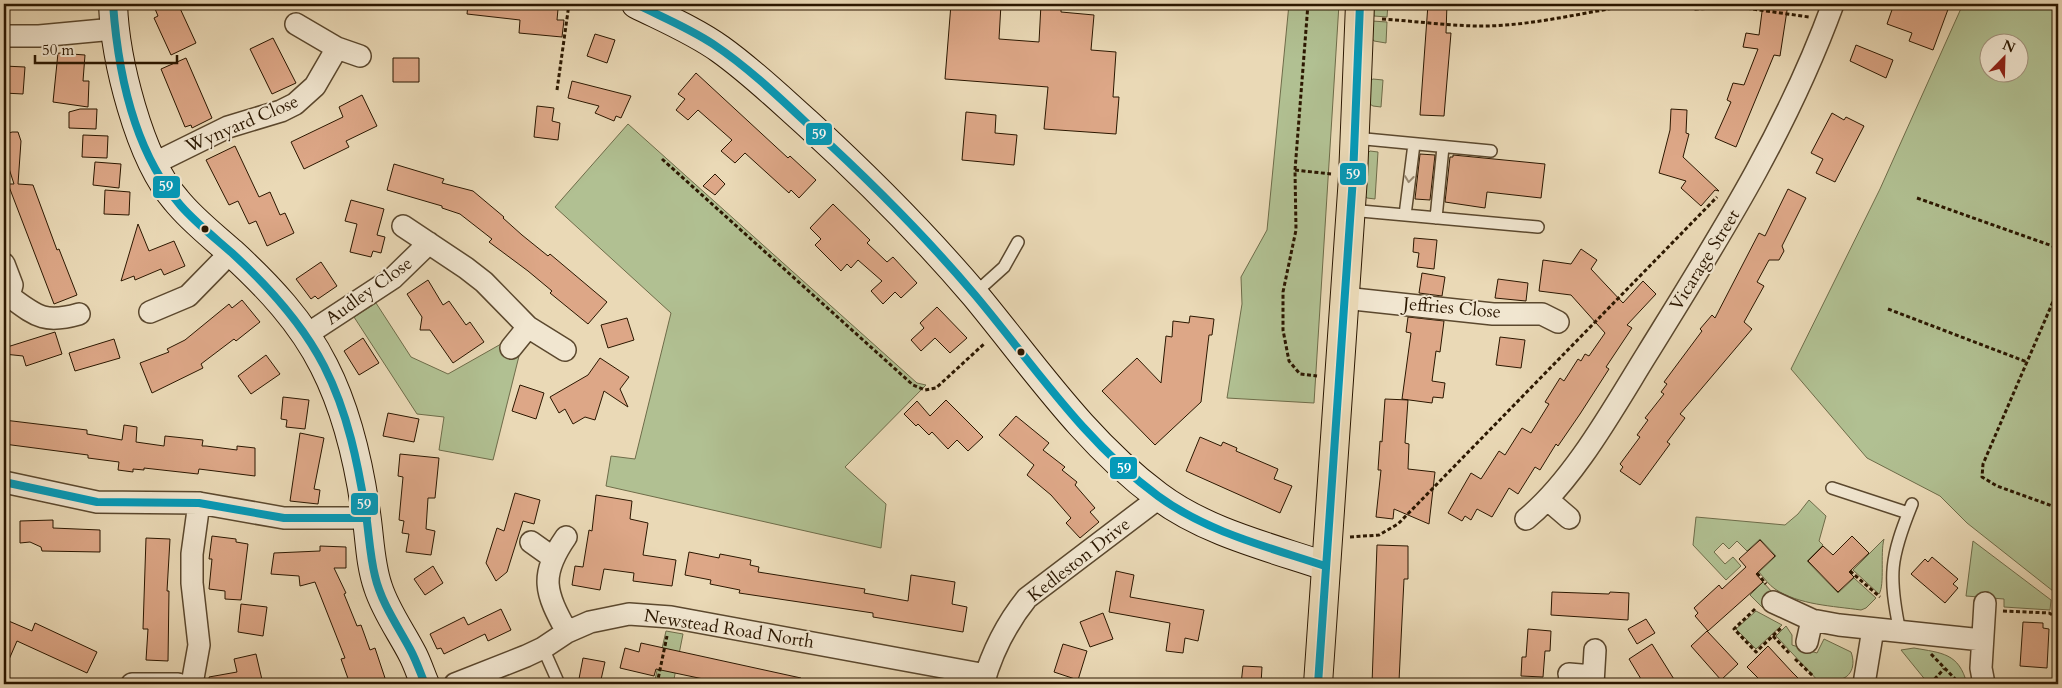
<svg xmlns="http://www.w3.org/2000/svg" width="2062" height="688" font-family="Cardo,serif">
	<rect width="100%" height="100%" fill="#ead9b6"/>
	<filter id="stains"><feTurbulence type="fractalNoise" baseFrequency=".004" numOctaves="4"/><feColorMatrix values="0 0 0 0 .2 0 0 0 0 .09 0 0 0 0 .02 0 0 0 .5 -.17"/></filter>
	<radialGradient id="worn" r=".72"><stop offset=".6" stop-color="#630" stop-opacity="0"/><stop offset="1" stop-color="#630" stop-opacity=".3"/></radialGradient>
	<path fill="#b1c092" stroke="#6e6c49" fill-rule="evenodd" d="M1289,4H1339L1314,403L1227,398L1242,304L1241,277L1267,230Z
		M1373,4H1388L1387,17L1374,16Z
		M1963,4H2058V595L1967,523L1940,496L1867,458L1791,369L1880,189ZM1990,42H2020V72H1990Z
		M1372,21L1387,22L1386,43L1374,41L1371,37Z
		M1373,79L1383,80L1381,107L1373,106L1368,103L1369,81Z
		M628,124L917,383L926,385L845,467L886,504L881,548L606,486L611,456L635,459L671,313L555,207Z
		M1370,151L1378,152L1375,199L1367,198L1363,193L1367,154Z
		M376,303L411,357L448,374L501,344L519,356L493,460L439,450L444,417L417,414L354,317Z
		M1809,500L1826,516L1819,541L1823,545L1807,561L1838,593L1854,578L1876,598L1866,608L1861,610C1833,606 1799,605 1775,589C1769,585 1764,578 1759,572L1776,556L1760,539L1747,551L1737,541L1729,549L1723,543L1714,552L1725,564L1733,557L1741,566L1726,580L1693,545L1696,517L1785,525L1798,514Z
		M1884,539C1880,554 1885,585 1879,594L1853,570Z
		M1973,541L2051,600L2050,610L2004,607V599L1966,596Z
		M1763,582L1772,592L1763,608L1750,595Z
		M1756,611L1782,625L1756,649L1736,629Z
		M1786,626L1792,635V645L1817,653L1824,639L1851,652C1857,668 1849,682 1831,680L1830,684H1821L1776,636Z
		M666,631L683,634L673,684H654Z
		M1914,648C1942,653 1959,653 1967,684H1933L1930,681L1927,682L1901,650Z"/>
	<path fill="#dda787" stroke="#2b1700" d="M153,4H178L196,43L171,55L154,18L158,16Z
		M468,4H532L531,6L558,9L557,20H564L562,37L519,33L520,20L467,14Z
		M951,4H1001L999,39L1039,42L1041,4H1061V12L1094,15L1091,50L1116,52L1113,97H1119L1116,134L1044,129L1048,87L945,79Z
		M1428,4H1447L1446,33H1451L1444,116L1420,115Z
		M1763,4H1788L1780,56L1774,55L1736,147L1715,138L1731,102L1727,100L1733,83L1744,85L1758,49L1743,47L1746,33L1759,35Z
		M1894,4H1950L1933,50L1909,41L1912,33L1887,24Z
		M595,34L615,40L607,63L587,56Z
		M273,38L296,83L272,94L250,49Z
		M1856,45L1893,60L1886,78L1850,61Z
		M58,53L85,55L83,81H89L88,107L53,102Z
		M186,58L212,118L192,128L191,125L185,127L161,69Z
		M393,58H419V82H393Z
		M4,66L25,67L23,94L4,93Z
		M696,73L788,158L790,156L816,180L799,198L791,190L789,193L745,153L735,163L721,151L732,140L698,110L688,120L676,110L685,99L678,94Z
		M572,81L631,96L621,118L616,116L614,121L595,113L599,106L568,98Z
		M362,95L377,126L346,141L349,147L304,169L291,142L343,117L339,107Z
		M537,106L554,108L552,121L560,123L558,140L534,137Z
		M80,109H97L96,129L69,128V112Z
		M1671,109L1687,110L1686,133L1689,134L1683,157L1719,191L1715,190L1701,206L1681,188L1686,181L1659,173L1670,130Z
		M966,112L996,115L995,133L1017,135L1014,165L962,160Z
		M1832,113L1844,120L1846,117L1864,126L1835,182L1816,173L1823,159L1811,153Z
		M12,132H18L21,141L18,184L33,185L57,250L59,249L77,295L54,304L8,184H14L4,153V135Z
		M83,135L108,136L107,158L82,157Z
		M235,146L259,197L270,192L280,215L285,213L294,233L267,246L256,221L249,224L238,201L229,205L206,160Z
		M1420,154L1435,155L1430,200L1415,199Z
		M1453,155L1545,164L1541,198L1487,192L1485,208L1445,202L1450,157H1453Z
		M95,162L121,164L119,188L93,185Z
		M394,164L444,179L442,183L473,191L504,217L503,218L522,235L548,256L550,254L607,302L588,324L550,293L552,291L528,271L489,242L492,239L460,214L442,208V206L387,190Z
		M715,174L725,184L715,195L703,186Z
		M1788,189L1806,198L1782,246L1784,251L1779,260H1769L1757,282L1764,286L1744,322L1752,329L1680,414L1685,418L1667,442L1670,444L1640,485L1620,471L1623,467L1620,464L1640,437L1637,435L1648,420L1645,418L1664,394L1661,392L1667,384L1664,382L1702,331L1700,329L1712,315L1715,318L1759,233L1765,236Z
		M105,190L130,192L129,215L104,214Z
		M351,200L384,209L377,235L385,237L381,253L373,251L371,257L350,252L357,224L345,221Z
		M833,204L870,240L867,243L887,262L893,257L917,283L901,298L895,292L883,304L871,291L882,281L858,260L851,268L847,264L841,271L815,245L821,239L810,228Z
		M138,224L149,251L174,241L185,266L164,275L161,269L135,280L134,276L121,281Z
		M1414,238L1437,240L1434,269L1417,267L1419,253L1413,252Z
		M1581,249L1597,260L1591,269L1623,303L1643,281L1656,294L1627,325L1632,328L1606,367L1609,369L1580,414L1558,446L1556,444L1540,470L1535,467L1518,494L1509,488L1492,517L1477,509L1471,520L1465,516L1462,521L1448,513L1471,473L1481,479L1499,451L1505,455L1522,428L1531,433L1549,404L1545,402L1560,378L1564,381L1578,359L1581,361L1585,354L1589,356L1605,333L1571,295L1539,291L1543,260L1571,264Z
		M321,262L337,286L318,299L315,296L311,299L296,279Z
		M1422,273L1445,277L1442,296L1419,293Z
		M1498,279L1528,283L1526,301L1495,298Z
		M428,280L443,305L449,301L466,325L470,322L484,342L453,363L430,330H420L422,317L407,294Z
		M242,300L260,322L236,341L234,339L201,364L203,368L152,393L140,363L169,352L167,349L185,340L229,304L232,308Z
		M937,307L967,338L950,353L935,338L921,351L911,340L924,328L920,323Z
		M1190,316L1214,319L1212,335H1209L1201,402L1155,445L1102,391L1137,358L1161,383L1166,336L1172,337L1173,321L1189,323Z
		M1408,317L1444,321L1440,352L1436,351L1432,381L1445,383L1443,398L1433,397L1432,403L1402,399L1411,333L1406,332Z
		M627,318L634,340L608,348L601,325Z
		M55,332L62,354L26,366L23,356L4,354V348Z
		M1500,337L1525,340L1521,368L1496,365Z
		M363,338L379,363L359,375L344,351Z
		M114,339L120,358L75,371L69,353Z
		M266,355L280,374L251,394L238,376Z
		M600,358L629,377L620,389L628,407L604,391L595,420L585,417L573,424L565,409L559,413L550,397L588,375Z
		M520,385L544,393L536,419L512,411Z
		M283,397L309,400L305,429L286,427L287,420L281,419Z
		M1385,399L1408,400L1405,443L1409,444L1408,469L1435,472L1429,524L1394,509L1393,519L1376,517L1381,470H1378L1380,441L1382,442Z
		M946,400L983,437L968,451L957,440L948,449L932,432L929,435L918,424L916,426L904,414L917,401L930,416Z
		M388,413L419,419L414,442L383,436Z
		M1016,416L1049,443L1043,450L1065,467L1062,470L1077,482L1075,485L1095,508L1090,512L1099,522L1080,538L1066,523L1071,518L1051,495L1027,475L1034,465L999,435Z
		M4,420L87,430V434L122,440L124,425L137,427L136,442L164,446L165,436L203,440L202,446H206L237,450V446L255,448V476L199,469L198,474L144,468V470L133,469V472L118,470L119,462L88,458V455L4,444Z
		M300,433L324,438L314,489L320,490L318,504L290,501Z
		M1200,437L1221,446L1223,442L1237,448L1236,451L1278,469L1274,479L1292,486L1280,513L1186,471Z
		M400,454L439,458L435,498H428L426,529L435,531L431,555L406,552L409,534L402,533L404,521L399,520L403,477L398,476Z
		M515,493L540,500L534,524L523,521L507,572L496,581L486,563L497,528L504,531Z
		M596,495L632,501L630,519L648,523L643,555L676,560L672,586L633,581L634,573L604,569L600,590L572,585L575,566L583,567L589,530L592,531Z
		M53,520V528L100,530V552L42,551L41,547L30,542L20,543V521Z
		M212,536L236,539V542L248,544L241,600L225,599V591L209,589L212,559H209Z
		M1852,536L1869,553L1849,572L1854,577L1838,592L1808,561L1823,546L1833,555Z
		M146,538L170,539L167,591H169L168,661L146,660L148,629H143Z
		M1760,540L1775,556L1756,574L1763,582L1708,631L1695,616L1698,613L1694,608L1719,585L1722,589L1746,567L1739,559Z
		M1377,545L1408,546V579H1404L1399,681H1395V684H1372Z
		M320,546L346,547V568H334L346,593L344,594L357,626L361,625L370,650L375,648L387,684H350L341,659L345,658L315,582L300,586L299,576L271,574L274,553L320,551Z
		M689,552L719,558L720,554L751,560L750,565L759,567L758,572L865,589L864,593L908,601L911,575L955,582L952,604L967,607L963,632L873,617V613L739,593L740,590L710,584L711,580L685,575Z
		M1932,557L1958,579L1953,584L1958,588L1945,603L1911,574L1925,559L1928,562Z
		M433,566L443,583L425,595L414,579Z
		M1116,571L1134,575L1130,597L1204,610L1198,641L1185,638L1183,653L1166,651L1170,623L1109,612Z
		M1552,592L1609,594L1610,592L1629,593L1628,620L1551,615Z
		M241,604L267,607L263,636L238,632Z
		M501,609L511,630L488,641L485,634L444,654L441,648L437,649L430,634L464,617L468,625Z
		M1103,613L1113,639L1090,647L1080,622Z
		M4,619L32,631L35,623L97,652L87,673L17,641L4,671Z
		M1646,619L1655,633L1637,644L1628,629Z
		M2023,622L2043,623V628L2049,629L2047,668L2020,666Z
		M1528,629L1551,631L1550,651H1545L1543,677L1521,676L1522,657H1526Z
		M1707,631L1738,664L1721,680L1691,646Z
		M641,643L801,678L800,684H727L656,669L654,676L620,668L625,648L639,652Z
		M1063,644L1087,651L1078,680L1054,672Z
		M1652,644L1677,684H1644L1629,659Z
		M1768,646L1792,672L1804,684H1764L1747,667Z
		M256,654L263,684H210L209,677L237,672L234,659Z
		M583,658L605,662L600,684H578Z
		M1243,666L1262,667L1261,684H1241Z"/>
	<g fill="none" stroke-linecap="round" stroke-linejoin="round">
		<g stroke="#5b482e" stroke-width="14">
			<path id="lane" d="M1355,138L1491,151
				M1350,210L1538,227
				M1405,215L1414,144
				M1436,218L1443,147
				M974,294L1004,267L1018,242
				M1832,488L1908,513
				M1900,632C1888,575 1890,558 1912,504
				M543,648L559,684"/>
		</g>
		<g stroke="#5b482e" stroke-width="24">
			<path id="street" d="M296,24L337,48L360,56
				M4,36H39L114,29
				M153,164L228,127L281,111L295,104L315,86L337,48
				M403,226L466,268L484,282L528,327L565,350
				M4,264L12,285L9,296L4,297
				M9,296C36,316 44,324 79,314
				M1344,298L1493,314H1542L1558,322
				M150,312L188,296L231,252
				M306,335L393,278L429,243
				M511,348L528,327
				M4,482L97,502L199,503L284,518H367
				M1548,500L1569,518
				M1526,519C1574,480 1614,407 1647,354C1718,239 1786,133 1833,4
				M566,537C539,576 545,592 567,632
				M531,542L552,557
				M1773,602L1812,620L1839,625L1982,640
				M1807,642L1812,620
				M1569,674L1593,676
				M132,684H178
				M192,684L199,645L192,583V554L199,503
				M455,684L526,656L543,648L567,632L590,622L629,614L671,617L986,675
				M983,684C992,652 1006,624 1027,598L1160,497
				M1593,684L1595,650
				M1864,684L1873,629
				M1984,684L1981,668L1985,603"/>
		</g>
		<g stroke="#2b1700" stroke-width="30">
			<path id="secondary" d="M113,4C115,59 139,158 176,200C192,220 213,236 232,253C268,286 302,322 324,366C346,409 358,460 365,507C370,534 369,561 378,587C386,612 402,633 413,655C418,665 421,675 425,684
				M636,4C664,18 695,31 720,49C751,71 779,98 807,123C866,177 923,234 975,295C1033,365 1084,441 1158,496C1206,532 1269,547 1325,566"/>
		</g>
		<g stroke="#2b1700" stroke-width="30">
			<path id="primary" d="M1318,684L1353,177L1360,4"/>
		</g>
		<path stroke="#2b1700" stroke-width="3" stroke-dasharray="4 2.5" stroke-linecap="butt" d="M1308,4L1295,170L1296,230L1283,292V330L1289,361L1300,374L1317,376
			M1676,4L1695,9L1738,7L1809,17
			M1382,19C1413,21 1443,25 1474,26C1521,27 1568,16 1614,8L1626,4
			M557,90L569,4
			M662,159L913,385L925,390L936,388L985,343
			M1295,170L1331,174
			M1917,198L2058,248
			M2058,290L1983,464L1982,477L1997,486L2058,508
			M1888,309L2027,362
			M1350,537L1379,535L1398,524L1717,197
			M1850,571L1880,597
			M1757,573L1766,584
			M1755,609L1734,629L1756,652L1782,627
			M2003,611L2049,613L2058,618
			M1773,636L1789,653
			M1931,654L1960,684
			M1795,659L1813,676
			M657,684L667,636
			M1930,684L1944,669"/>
		<use href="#lane" stroke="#f1e6d0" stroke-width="11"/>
		<use href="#street" stroke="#f1e6d0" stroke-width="21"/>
		<use href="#secondary" stroke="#f1e6d0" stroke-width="28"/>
		<use href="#primary" stroke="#ead9b6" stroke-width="28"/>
		<g stroke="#f1e6d0" stroke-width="11">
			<path id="bus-1" d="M113,4C118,73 134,152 181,206C196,223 215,238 232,253C268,286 302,323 324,366C348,413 358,464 366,514C369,535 370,556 375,576C381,602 397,625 410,649C416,660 420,672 425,684
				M636,4C662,17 689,28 713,44C749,68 781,99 813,129C870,181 925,236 975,295C1033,364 1084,442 1158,496C1207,532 1268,547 1325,566
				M4,482L97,502L199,503L284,518H367
				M1318,684L1353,177L1360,4"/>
		</g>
		<use href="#bus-1" stroke="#049ab9" stroke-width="8"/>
	</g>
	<defs><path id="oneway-chevron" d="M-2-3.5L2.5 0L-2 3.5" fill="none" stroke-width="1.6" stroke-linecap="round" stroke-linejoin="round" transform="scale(1.25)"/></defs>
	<use stroke="#988972" href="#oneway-chevron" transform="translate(1409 179) rotate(97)"/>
	<g fill="#2b1700" stroke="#f1e6d0" stroke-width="2">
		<circle cx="205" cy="229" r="4.5"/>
		<circle cx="1021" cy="352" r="4.5"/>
	</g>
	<g text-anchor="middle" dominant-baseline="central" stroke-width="4" stroke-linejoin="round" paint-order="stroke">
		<g font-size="18" fill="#2b1700" stroke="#f1e6d0">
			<text transform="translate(242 124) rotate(-23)">Wynyard Close</text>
			<text transform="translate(1705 260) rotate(-58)">Vicarage Street</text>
			<text transform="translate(369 291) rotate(-36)">Audley Close</text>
			<text transform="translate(1452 308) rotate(5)">Jeffries Close</text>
			<text transform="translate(1079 560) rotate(-38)">Kedleston Drive</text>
			<text transform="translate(729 629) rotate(9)">Newstead Road North</text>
		</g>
	</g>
	<g stroke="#f1e6d0" stroke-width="2">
		<rect x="805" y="122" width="28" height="24" rx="5" fill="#049ab9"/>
		<rect x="1339" y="162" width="28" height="24" rx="5" fill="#049ab9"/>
		<rect x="152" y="175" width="29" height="24" rx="5" fill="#049ab9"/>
		<rect x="1109" y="456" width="29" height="24" rx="5" fill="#049ab9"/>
		<rect x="350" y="492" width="29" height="24" rx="5" fill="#049ab9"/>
	</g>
	<g font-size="14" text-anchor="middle" font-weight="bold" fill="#fff">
		<text x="819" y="139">59</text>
		<text x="1353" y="179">59</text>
		<text x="166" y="191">59</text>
		<text x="1124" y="473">59</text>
		<text x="364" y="509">59</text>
	</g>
	<rect width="2062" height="688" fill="none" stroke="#ead9b6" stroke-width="20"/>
	<rect x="5" y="5" width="2052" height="678" fill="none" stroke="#2b1700" stroke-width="2.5"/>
	<rect x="10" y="10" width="2042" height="668" fill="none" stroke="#2b1700"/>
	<g transform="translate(2004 58) rotate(23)"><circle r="24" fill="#f1e6d0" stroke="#a2937d"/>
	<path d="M0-4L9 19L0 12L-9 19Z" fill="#8f2418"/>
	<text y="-8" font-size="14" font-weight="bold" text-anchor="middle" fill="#2b1700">N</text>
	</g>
	<path d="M35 55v8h142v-8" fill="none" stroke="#2b1700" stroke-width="2.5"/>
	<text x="42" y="55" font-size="15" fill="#2b1700" stroke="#f1e6d0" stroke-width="4" paint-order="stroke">50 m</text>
	<rect width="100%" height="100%" filter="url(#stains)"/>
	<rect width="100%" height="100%" fill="url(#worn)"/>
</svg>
